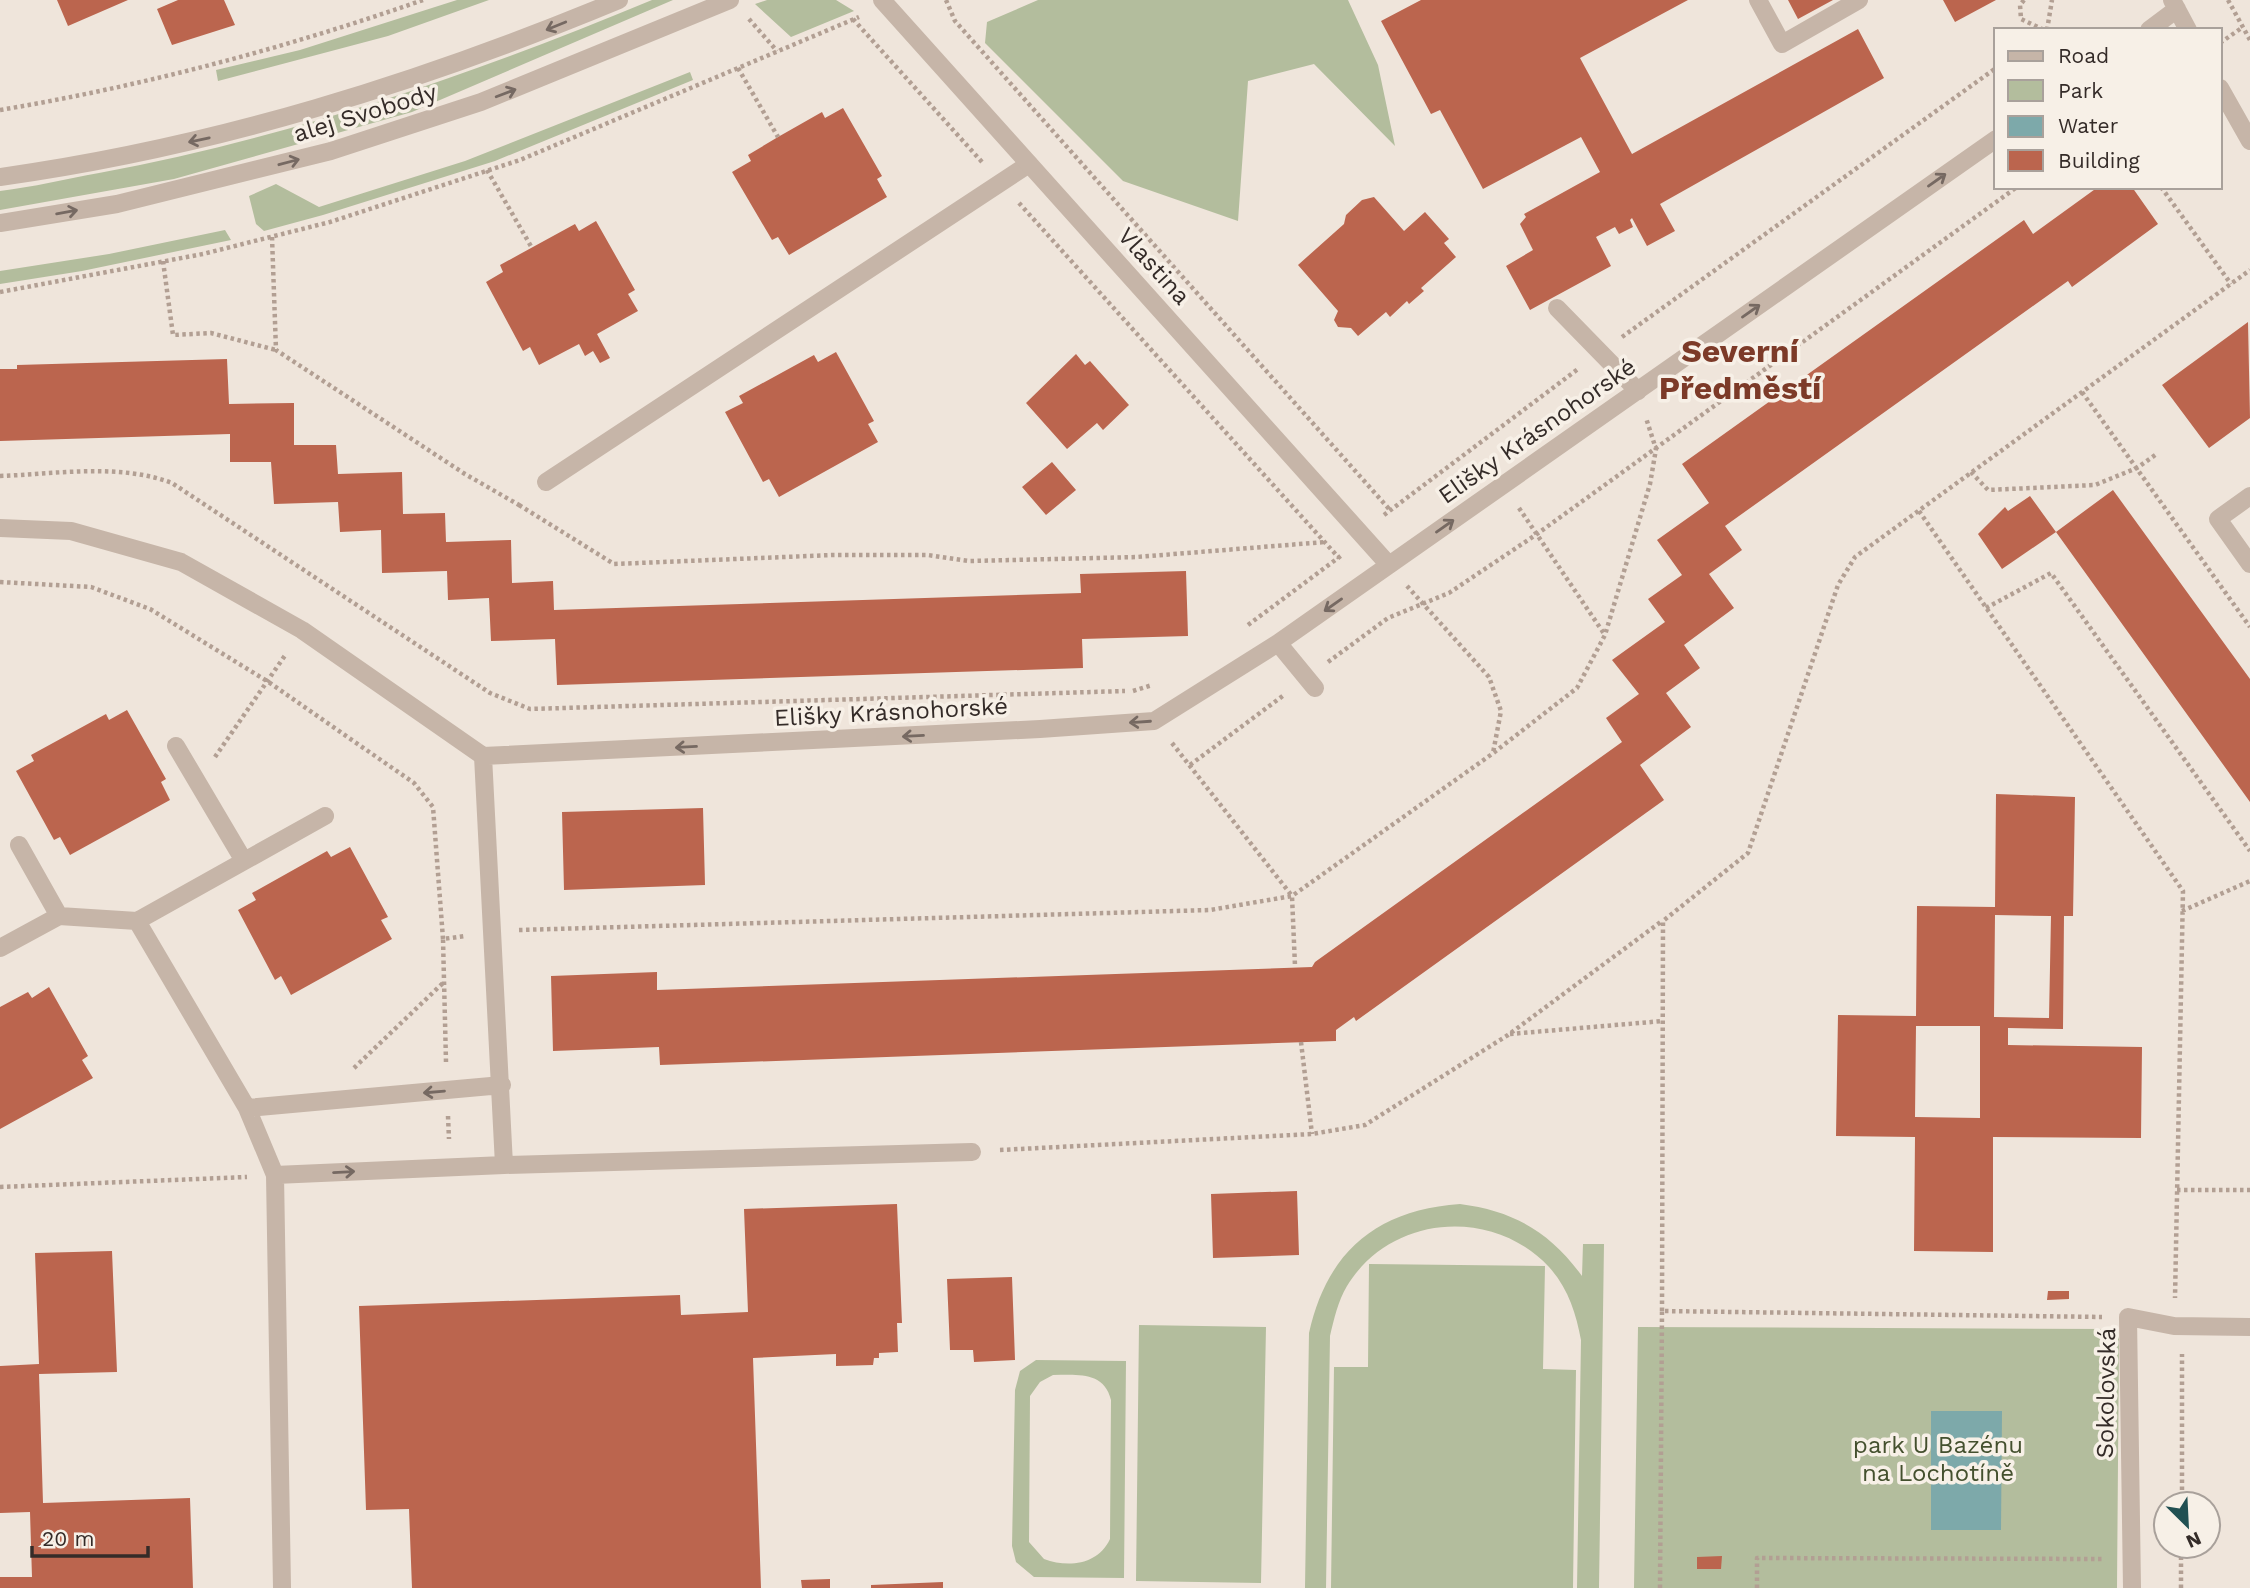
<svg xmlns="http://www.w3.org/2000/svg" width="2250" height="1588" font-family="'Work Sans',sans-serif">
	<rect width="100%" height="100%" fill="#efe5db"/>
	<path fill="#b3bd9d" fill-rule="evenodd" d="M457,0H489L388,36L218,81L216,70L300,50Z
		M652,0H673L412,112L174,179L0,210V191C33,187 66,179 99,173C292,137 471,75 652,0Z
		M767,0H836L854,11L791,37L755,4Z
		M1038,0H1348L1378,65L1395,146L1314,64L1248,81L1238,221L1123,181L985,43L987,22Z
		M690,72L693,80L495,161L323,215L264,231L256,224L249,196L276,184L319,207L465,161Z
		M225,230L231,240L82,271L0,284V271L109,254Z
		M1460,1204C1514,1211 1550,1232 1582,1276L1583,1244H1604L1599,1588H1577L1581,1340C1576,1313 1568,1288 1549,1267C1493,1207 1391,1214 1347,1286C1338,1301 1334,1319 1330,1336L1326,1588H1305L1309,1333C1327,1252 1376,1210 1460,1204Z
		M1369,1264L1545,1266L1543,1369L1576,1370L1573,1588H1331L1334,1367H1368Z
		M1139,1325L1266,1327L1261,1583L1136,1581Z
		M1638,1327L2110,1329L2119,1337L2117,1588H1634Z
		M1036,1360L1126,1361L1124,1578L1034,1577L1016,1562L1012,1546L1015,1390L1020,1371ZM1053,1375C1077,1375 1104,1371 1111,1400L1110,1539C1098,1565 1068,1568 1044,1559L1029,1542L1030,1396L1040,1382Z"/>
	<path fill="#7da9aa" d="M1931,1411H2002L2001,1530H1931Z"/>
	<path fill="#bb654e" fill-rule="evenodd" d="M57,0H128L68,26Z
		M178,0H224L235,25L172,45L157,9Z
		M1421,0H1688L1580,58L1632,154L1858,29L1884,78L1660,204L1675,231L1647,246L1632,218L1630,220L1633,227L1619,234L1615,227L1596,237L1611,266L1530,310L1506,266L1533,250L1520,224L1526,217L1524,214L1600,172L1581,137L1483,189L1440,110L1431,114L1381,21Z
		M1788,0H1833L1798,19Z
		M1943,0H1996L1955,22Z
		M843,108L882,176L877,179L887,197L789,255L778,237L772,240L732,172L751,161L748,155L778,137L822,112L825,118Z
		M2098,187H2132L2158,224L2072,287L2068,281L1725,526L1742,550L1709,574L1734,608L1684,645L1700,668L1666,693L1691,727L1640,765L1664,800L1356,1021L1354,1017L1336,1030V1041L660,1065L659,1047L553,1051L551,976L657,972V990L1312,967L1315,962L1622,742L1606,718L1639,694L1612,660L1665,622L1648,599L1682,575L1657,540L1709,503L1682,464L2024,220L2033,234Z
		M1374,197L1404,231L1425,212L1449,239L1444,243L1456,257L1421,288L1424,291L1409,304L1407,301L1390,317L1386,312L1358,336L1351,328L1338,327L1334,320L1338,311L1298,265L1344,224L1346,215L1362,200Z
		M596,221L635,290L628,294L638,311L597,334L610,358L600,363L593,351L585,356L579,344L539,365L530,347L523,351L486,282L503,272L500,265L575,224L579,231Z
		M2248,322L2250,418L2209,448L2162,385Z
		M836,352L874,421L868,424L878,442L779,497L769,479L763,482L725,412L743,403L739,396L814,355L818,362Z
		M1076,354L1085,365L1090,361L1129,405L1103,430L1097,423L1067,449L1026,403Z
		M227,359L229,404L294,403V445H336L338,474L402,472L403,514L445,513L446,542L511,540L512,583L553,581L554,610L1081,593L1080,574L1186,571L1188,636L1082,639L1083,668L557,685L555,639L491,641L489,598L448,600L447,571L382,573L381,530L340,532L338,502L274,504L271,462H230V434L0,441V369H17V365Z
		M1052,462L1076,490L1046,515L1022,487Z
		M2113,490L2250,679V802L2056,532Z
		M2030,496L2056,532L2002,569L1978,534L2005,507L2008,511Z
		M127,710L166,779L161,782L170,800L70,855L60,837L54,840L16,771L34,761L31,755L106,714L109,720Z
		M1996,794L2075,797L2073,916H2064L2063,1029L2008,1028V1045L2142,1047L2141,1138L1993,1137V1252L1914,1251L1915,1137L1836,1136L1838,1015L1916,1016L1917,906L1995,907ZM1995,915L2051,916L2049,1018L1994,1017ZM1916,1026H1980V1118L1915,1117Z
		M703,808L705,885L564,890L562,812Z
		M350,847L388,917L381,920L392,939L291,995L281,976L275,980L238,910L256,900L252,893L327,851L331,857Z
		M49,987L88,1056L82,1060L93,1078L0,1129V1007L28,992L32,998Z
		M1297,1191L1299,1255L1213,1258L1211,1194Z
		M897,1204L902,1323H897L898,1352L879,1353V1358H874L873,1365L836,1366V1354L753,1358L761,1588H412L409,1509L366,1510L359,1306L680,1295L681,1315L748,1312L744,1209Z
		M112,1251L117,1372L39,1374L43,1503L190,1498L193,1588H0V1577H32L30,1512L0,1513V1366L39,1364L35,1253Z
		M1012,1277L1015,1360L974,1362L973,1350H950L947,1279Z
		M2048,1291H2069V1299L2047,1300Z
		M1722,1556L1721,1569H1697V1557Z
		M830,1579V1588H802L801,1580Z
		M943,1582V1588H871V1585Z"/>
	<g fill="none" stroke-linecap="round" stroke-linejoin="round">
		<path stroke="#b29f93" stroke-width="4.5" stroke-dasharray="3.5 3.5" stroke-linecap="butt" d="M946,0L955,21L1390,510
			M2024,0L2020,5L2021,19L2044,30
			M2228,0L2250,40
			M749,19L777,51
			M853,19L982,162
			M2047,30L2052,0
			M2220,43L2243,27
			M738,68L778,137
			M0,110C143,86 286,48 423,0
			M487,170L532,248
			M2161,187L2231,284
			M1019,203L1339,558
			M272,237L276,350L465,474L519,505
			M163,261L173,335L211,333L276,350
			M0,292L203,254L330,222L520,160L859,17
			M1622,337L1996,68
			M2082,392L2250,627
			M1971,472L1988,490L2095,485L2137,468L2158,453
			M0,476C55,474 120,463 172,483L490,693L530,709L1125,691
			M519,505L614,564L833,555H928L969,561L1137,557L1325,542
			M1519,508L1605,635
			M1919,511L2183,891L2175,1298
			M1384,515L1578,369
			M0,582L91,587L150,609L267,681L414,783L433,807L443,939
			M1407,586L1489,677L1501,711L1493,753
			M1986,608L2051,573L2250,851
			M1248,625L1342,555
			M1328,662L1388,618L1449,593L1537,534L2017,187
			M1133,691L1152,685
			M1172,743L1292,896L1295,966
			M215,757L286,654
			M1190,765L1284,695
			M2182,911L2250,881
			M519,930L1210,910L1292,896L1492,754L1577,688L1605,635L1650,484L1656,449L1646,418
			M1510,1034L1663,1021
			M1301,1042L1312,1134
			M446,1062L443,939L465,936
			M354,1068L444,982
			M448,1116L449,1139
			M1000,1150L1312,1134L1365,1125L1508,1035L1662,921
			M0,1187L247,1177
			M2177,1190H2250
			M1662,1311L1663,921L1748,853L1838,585L1855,557L2250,270
			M2182,1504V1354
			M1660,1588L1662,1311L2102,1317
			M1757,1588V1558L2102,1559
			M2181,1588V1546"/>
		<path stroke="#c6b5a8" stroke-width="18" d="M1758,0L1782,44L1859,0
			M1557,308L1638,391
			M546,482L1029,164
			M2250,496L2218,519L2250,564"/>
		<path stroke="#c6b5a8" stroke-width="18" d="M882,0L1389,565
			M2172,0L2188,30
			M2149,30L2177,9
			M2220,88L2250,141
			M0,528L71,531L181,562L302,630L483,756L1040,729L1154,721L1278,643L1996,139
			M1278,643L1315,688
			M176,746L244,861
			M483,756L504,1165L972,1152
			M19,845L59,916
			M137,921L325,816
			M0,948L59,916L137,921L247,1108L275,1175L282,1588
			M247,1108L502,1085
			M275,1175L504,1165
			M2132,1588L2128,1317L2174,1326L2250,1327"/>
		<path stroke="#c6b5a8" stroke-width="18" d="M0,177C215,147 419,83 619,0
			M0,223L117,204L331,151L481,102L730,0"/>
	</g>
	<defs><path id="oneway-shaft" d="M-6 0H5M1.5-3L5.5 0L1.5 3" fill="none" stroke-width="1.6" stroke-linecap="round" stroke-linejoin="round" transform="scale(1.75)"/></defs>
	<g stroke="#766962">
		<use href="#oneway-shaft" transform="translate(556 26) rotate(158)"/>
		<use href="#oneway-shaft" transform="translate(506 93) rotate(-21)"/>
		<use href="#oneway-shaft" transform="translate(199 140) rotate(168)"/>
		<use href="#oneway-shaft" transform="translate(289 162) rotate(-15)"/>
		<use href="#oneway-shaft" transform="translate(1937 180) rotate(-35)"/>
		<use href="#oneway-shaft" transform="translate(67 212) rotate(-10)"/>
		<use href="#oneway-shaft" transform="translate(1751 311) rotate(-35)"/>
		<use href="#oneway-shaft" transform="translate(1445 526) rotate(-35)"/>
		<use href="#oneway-shaft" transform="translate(1333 605) rotate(145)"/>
		<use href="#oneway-shaft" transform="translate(1140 722) rotate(176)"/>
		<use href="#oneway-shaft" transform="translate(913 736) rotate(177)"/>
		<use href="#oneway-shaft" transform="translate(686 747) rotate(177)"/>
		<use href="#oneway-shaft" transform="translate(434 1092) rotate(175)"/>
		<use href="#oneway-shaft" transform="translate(344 1172) rotate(-3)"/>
	</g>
	<g text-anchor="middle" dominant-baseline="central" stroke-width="7" stroke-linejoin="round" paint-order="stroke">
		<g font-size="24" fill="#342b28" stroke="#f7f0e7">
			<text transform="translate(365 113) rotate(-17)">alej Svobody</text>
			<text transform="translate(1154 266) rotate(48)">Vlastina</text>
			<text transform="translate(1537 431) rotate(-35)">Elišky Krásnohorské</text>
			<text transform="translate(891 712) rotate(-3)">Elišky Krásnohorské</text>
			<text transform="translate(2106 1393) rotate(-89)">Sokolovská</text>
		</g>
		<g font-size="24" fill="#44502e" stroke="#f7f0e7">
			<text x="1938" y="1445">park U Bazénu<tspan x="1938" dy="28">na Lochotíně</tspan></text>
		</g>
		<g font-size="32" font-weight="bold" fill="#7c3a28" stroke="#f7f0e7">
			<text x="1740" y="351">Severní<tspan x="1740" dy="37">Předměstí</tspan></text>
		</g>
	</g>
	<rect x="1994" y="28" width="228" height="161" fill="#f7f0e7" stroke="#a9a19b" stroke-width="2"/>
	<rect x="2008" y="51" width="35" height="10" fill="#c6b5a8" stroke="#a9a19b" stroke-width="2"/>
	<text x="2058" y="63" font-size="21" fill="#342b28">Road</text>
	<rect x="2008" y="80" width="35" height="21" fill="#b3bd9d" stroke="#a9a19b" stroke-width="2"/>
	<text x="2058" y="98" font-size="21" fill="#342b28">Park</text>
	<rect x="2008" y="116" width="35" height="21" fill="#7da9aa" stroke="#a9a19b" stroke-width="2"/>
	<text x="2058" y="133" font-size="21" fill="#342b28">Water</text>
	<rect x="2008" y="150" width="35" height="21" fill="#bb654e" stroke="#a9a19b" stroke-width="2"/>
	<text x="2058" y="168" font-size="21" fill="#342b28">Building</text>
	<g transform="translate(2187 1525) rotate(156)"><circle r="33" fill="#f7f0e7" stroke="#a9a19b" stroke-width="2"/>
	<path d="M0-5L12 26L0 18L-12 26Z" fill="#215052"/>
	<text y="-10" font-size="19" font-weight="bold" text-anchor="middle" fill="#342b28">N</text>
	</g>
	<path d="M32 1546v10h116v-10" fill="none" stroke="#342b28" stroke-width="3.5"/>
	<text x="42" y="1546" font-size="21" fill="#342b28" stroke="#f7f0e7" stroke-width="5" paint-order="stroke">20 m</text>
</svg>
